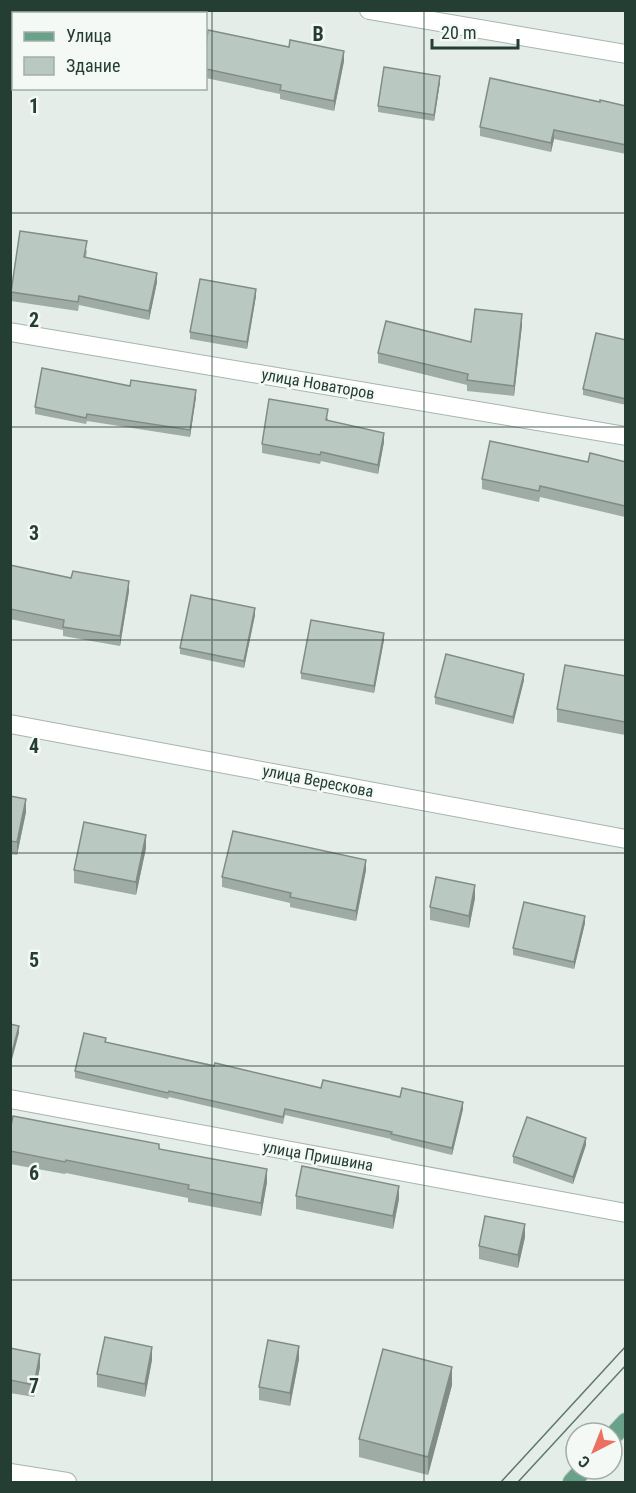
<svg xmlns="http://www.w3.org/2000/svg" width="636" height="1493" font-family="'Roboto Condensed',sans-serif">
	<rect width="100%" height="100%" fill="#e4ede8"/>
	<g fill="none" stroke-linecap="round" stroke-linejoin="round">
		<g stroke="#a7b5ae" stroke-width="20">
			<path id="minor" d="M369,10L626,54
				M10,332L626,436
				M10,724L626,839
				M10,1099L626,1213
				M10,1473L67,1482"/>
		</g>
		<g stroke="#c2c9c6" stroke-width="20">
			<path id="major" d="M612,1437L626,1422
				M572,1482L584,1469"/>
		</g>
		<use href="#minor" stroke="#fff" stroke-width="18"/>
		<use href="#major" stroke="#6aa18b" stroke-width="18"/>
		<path stroke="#5f796e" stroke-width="1.5" d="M501,1482L626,1346
			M518,1482L626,1365"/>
	</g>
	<path fill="#9faca5" d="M10,10L51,14H14V72L10,71Z
		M206,45L344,61L334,111L280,99V94L206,78Z
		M440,82L434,121L378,112V106Z
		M600,102L626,106V154L554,139L551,152L480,136V127Z
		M87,250L86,258L157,282L149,320L79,305L78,311L11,301V292Z
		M256,296L247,349L190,339V332Z
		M522,325L514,396L467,391V385L378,363V353L471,342Z
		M626,340V405L583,395V389Z
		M130,386L196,397L190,437L87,421L86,424L35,414V407Z
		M328,418V421L384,442L378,474L321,461L320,464L262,453V444Z
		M588,462H626V513L625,517L540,497L539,502L482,489V479Z
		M10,565L129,591L120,646L63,636V630L10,619Z
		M255,615L244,668L180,654V648Z
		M384,640L374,693L301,679V673Z
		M626,676L625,735L557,722V709Z
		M524,680L513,724L435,704V697Z
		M10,796L26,812L17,855L10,854Z
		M146,848L136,895L74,883V870Z
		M366,870L356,921L290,907V903L222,887V877Z
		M475,898L469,928L430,920V907Z
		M585,923L574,969L513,955V948Z
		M106,1042L321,1088L400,1097L463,1109L452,1155L391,1140V1139L285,1115L283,1124L169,1097L168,1099L75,1078V1071Z
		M10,1130L159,1149L267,1182L261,1216L188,1202V1198L66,1173L65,1174L10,1164Z
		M586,1145L573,1184L513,1163V1156Z
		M296,1196L399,1199L393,1229L296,1209Z
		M525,1237L518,1268L479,1259V1246Z
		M10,1348L40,1367L34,1397L10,1393Z
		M299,1359L290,1406L259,1400V1387Z
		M152,1360L145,1397L97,1387V1374Z
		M452,1385L428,1475L359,1457V1439Z"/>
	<path fill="#828c86" d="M344,51V61L334,111V101Z
		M440,76V82L434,121V115Z
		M554,130V139L551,152V143Z
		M157,273V282L149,320V311Z
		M256,289V296L247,349V342Z
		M522,314V325L514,396V386Z
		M196,390V397L190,437V430Z
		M384,433V442L378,474V465Z
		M129,581V591L120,646V636Z
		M255,608V615L244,668V661Z
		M384,633V640L374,693V686Z
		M524,674V680L513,724V717Z
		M26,799V812L17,855V842Z
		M146,835V848L136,895V882Z
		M366,860V870L356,921V911Z
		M475,885V898L469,928V916Z
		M585,916V923L574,969V962Z
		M19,1026V1033L10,1067V1060Z
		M463,1102V1109L452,1155V1148Z
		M586,1138V1145L573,1184V1177Z
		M267,1169V1182L261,1216V1203Z
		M399,1186V1199L393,1229V1216Z
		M525,1224V1237L518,1268V1255Z
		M299,1346V1359L290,1406V1393Z
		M152,1347V1360L145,1397V1384Z
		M40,1354V1367L34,1397V1385Z
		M452,1367V1385L428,1475V1457Z"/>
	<path fill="#b9c8c0" stroke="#828c86" stroke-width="1.5" d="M10,10L51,11L50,14H14V63L10,62Z
		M208,30L289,47L290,40L344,51L334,101L280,90L281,85L206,69V45Z
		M384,67L440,76L434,115L378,106Z
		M490,78L600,102V100L626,106V145L554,130L551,143L480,127Z
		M20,231L87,241L84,257L157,273L149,311L79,296L78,302L11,292Z
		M200,279L256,289L247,342L190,332Z
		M475,309L522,314L514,386L467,380L468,374L378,353L386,321L471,342Z
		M596,333L626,340V399L583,389Z
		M42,368L130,386L131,380L196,390L190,430L87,414L86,418L35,407Z
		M269,399L328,409L326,420L384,433L378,465L321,452L320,455L262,444Z
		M490,441L588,462L590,453L626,462V502L625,506L540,486L539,491L482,479Z
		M10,565L71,578L73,571L129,581L120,636L63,627L64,620L10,609Z
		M191,595L255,608L244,661L180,648Z
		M311,620L384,633L374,686L301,673Z
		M446,654L524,674L513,717L435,697Z
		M565,665L626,676L625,722L557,709Z
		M10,796L26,799L17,842L10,841Z
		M84,822L146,835L136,882L74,870Z
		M233,831L366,860L356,911L290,897L291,893L222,877Z
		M436,877L475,885L469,916L430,907Z
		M524,902L585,916L574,962L513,948Z
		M10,1024L19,1026L10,1060Z
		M84,1033L106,1038L105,1042L214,1066L215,1063L321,1088L323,1080L400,1097L402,1088L463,1102L452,1148L391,1134L392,1132L285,1109L283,1117L169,1091L168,1093L75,1071Z
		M13,1116L159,1144V1149L267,1169L261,1203L188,1189L189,1185L66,1160L65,1162L10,1151V1130Z
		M527,1117L586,1138L573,1177L513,1156Z
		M302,1166L399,1186L393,1216L296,1196Z
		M485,1216L525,1224L518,1255L479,1246Z
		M105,1337L152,1347L145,1384L97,1374Z
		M268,1340L299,1346L290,1393L259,1387Z
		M10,1348L40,1354L34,1385L10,1380Z
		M383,1349L452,1367L428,1457L359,1439Z"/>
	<path fill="none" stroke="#243e33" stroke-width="1.5" stroke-opacity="0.55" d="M212,10V1482M424,10V1482M10,213H626M10,427H626M10,640H626M10,853H626M10,1066H626M10,1280H626"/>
	<g text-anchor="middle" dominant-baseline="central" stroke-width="5" stroke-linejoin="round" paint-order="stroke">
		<g font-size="16" fill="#243e33" stroke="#f4f9f6">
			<text transform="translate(318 384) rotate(10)">улица Новаторов</text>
			<text transform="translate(318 781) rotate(11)">улица Верескова</text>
			<text transform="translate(318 1156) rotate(10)">улица Пришвина</text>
		</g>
	</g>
	<g font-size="20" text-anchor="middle" font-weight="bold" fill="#243e33" stroke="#f4f9f6" stroke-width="5" stroke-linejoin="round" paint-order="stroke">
		<text x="318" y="41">B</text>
		<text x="34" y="113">1</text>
		<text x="34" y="327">2</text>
		<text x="34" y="540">3</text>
		<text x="34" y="753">4</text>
		<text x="34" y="967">5</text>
		<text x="34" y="1180">6</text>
		<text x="34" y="1393">7</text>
	</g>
	<rect width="636" height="1493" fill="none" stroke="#243e33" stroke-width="24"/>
	<rect x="12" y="12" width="195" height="78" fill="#f4f9f6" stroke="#a1aea8" stroke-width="1.5"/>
	<rect x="24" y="32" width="30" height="9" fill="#6aa18b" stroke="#a1aea8" stroke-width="1.5"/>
	<text x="66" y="42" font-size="18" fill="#243e33">Улица</text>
	<rect x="24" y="57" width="30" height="18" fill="#b9c8c0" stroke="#a1aea8" stroke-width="1.5"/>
	<text x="66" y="72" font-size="18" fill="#243e33">Здание</text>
	<g transform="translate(594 1451) rotate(222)"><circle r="28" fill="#f4f9f6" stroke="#a1aea8" stroke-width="1.5"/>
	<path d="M0-4.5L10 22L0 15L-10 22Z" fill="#ec7062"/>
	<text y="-9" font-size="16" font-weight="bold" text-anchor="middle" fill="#243e33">С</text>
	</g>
	<path d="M432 39v9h86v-9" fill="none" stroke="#243e33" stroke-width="3"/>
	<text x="441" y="39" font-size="18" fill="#243e33" stroke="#f4f9f6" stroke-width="4.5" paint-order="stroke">20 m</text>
</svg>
